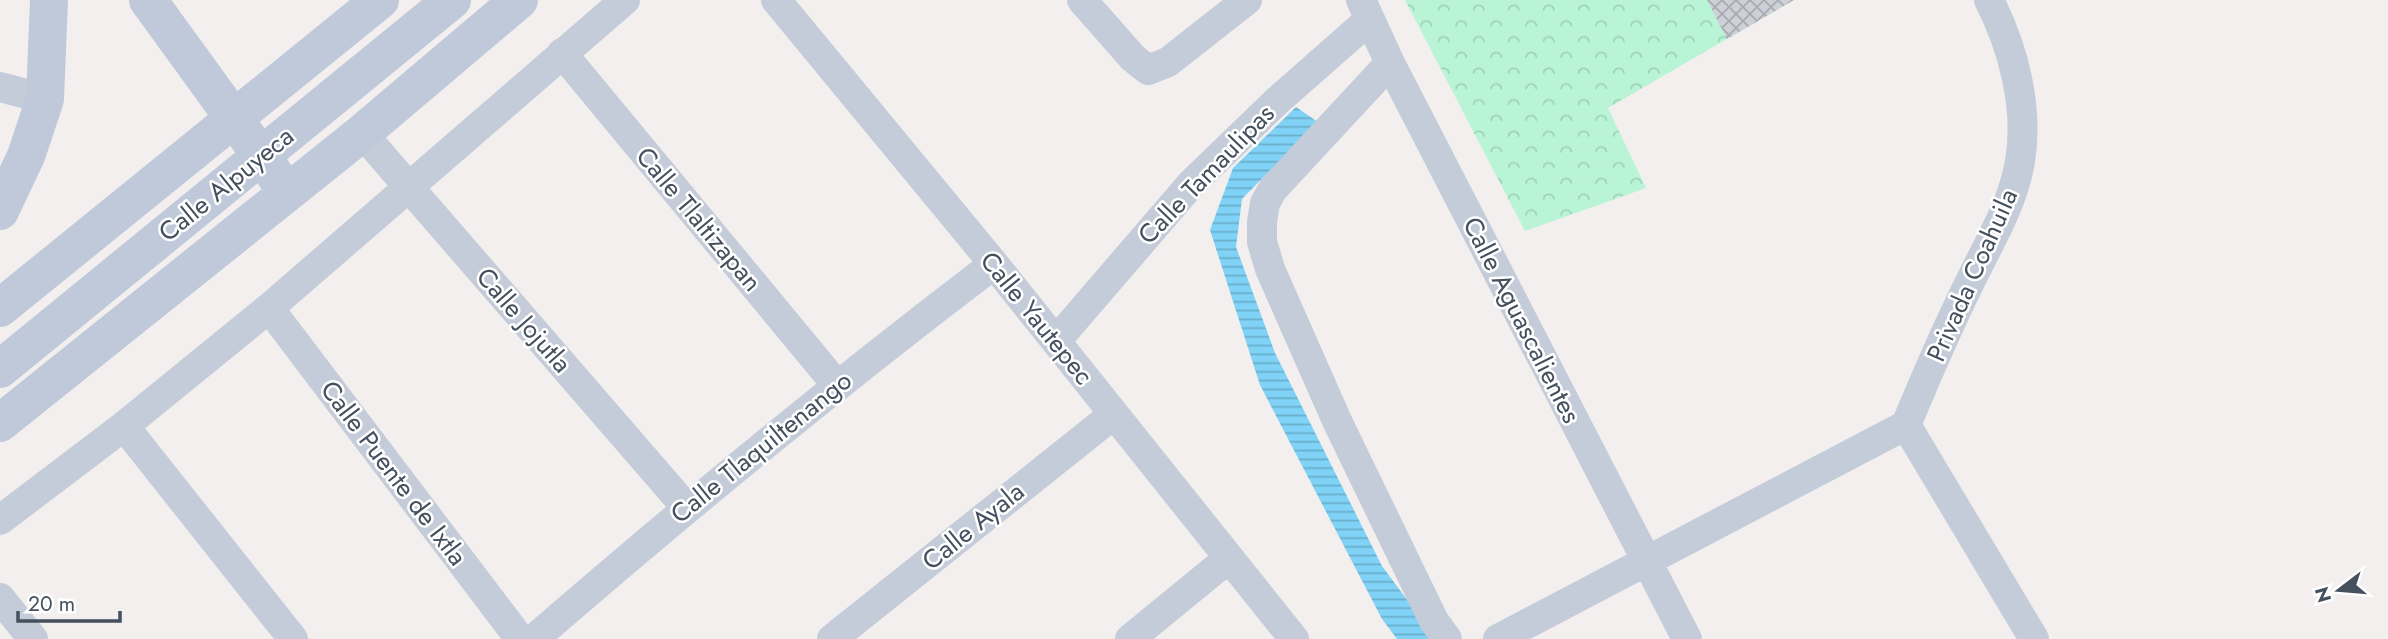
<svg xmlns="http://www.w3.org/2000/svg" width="2388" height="639" font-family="Jost,sans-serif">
	<defs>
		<pattern id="park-crowns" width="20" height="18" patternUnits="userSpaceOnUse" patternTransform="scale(1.75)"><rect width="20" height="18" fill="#b8f4d5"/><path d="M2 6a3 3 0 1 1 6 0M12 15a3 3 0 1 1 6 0" fill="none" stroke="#9fd3b9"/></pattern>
		<pattern id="water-rules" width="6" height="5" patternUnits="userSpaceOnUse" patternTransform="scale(1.75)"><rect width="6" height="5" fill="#80d3f6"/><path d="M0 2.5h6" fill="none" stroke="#6aaeca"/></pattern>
		<pattern id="building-cross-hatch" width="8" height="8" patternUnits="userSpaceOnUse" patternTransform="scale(1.75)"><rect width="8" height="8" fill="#cdd0d7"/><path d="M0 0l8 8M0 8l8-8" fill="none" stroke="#a8abb2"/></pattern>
	</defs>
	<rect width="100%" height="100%" fill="#f2efee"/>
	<path fill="url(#park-crowns)" d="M1405,0H1791L1792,1L1608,108L1646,188L1525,231Z"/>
	<path fill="url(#water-rules)" d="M1296,107L1318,122L1242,199L1236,247L1275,353L1382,566L1436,639H1397L1382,619L1260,385L1210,230L1233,168Z"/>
	<path fill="url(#building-cross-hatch)" d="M1707,0H1794L1727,39Z"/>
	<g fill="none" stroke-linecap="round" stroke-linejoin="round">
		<path stroke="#c3ccd8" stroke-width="30" d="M776,0L994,264L1294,639
			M1082,0L1133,58L1148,70L1168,62L1247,0
			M1361,0L1390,63L1687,639
			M562,53L836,384
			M1390,63L1273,189L1265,203L1262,222V242L1270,269L1338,423L1434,621L1447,639
			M0,87L45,99
			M362,133L686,507
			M269,308L520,639
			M1056,341L1192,183L1277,101L1369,20
			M1906,425C1926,377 1946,330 1969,284C1988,244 2013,205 2020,161C2029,107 2013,47 1989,0
			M1906,425L2034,639
			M124,426L293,639
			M0,520L124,426L269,308L625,0
			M0,598L33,639
			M534,639C684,509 836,384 994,264
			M832,639L1114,414
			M1130,639L1229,558
			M1498,639L1906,425"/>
		<path stroke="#bfc9da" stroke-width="38" d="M148,0L280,182
			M0,211L26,156L45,99L49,0
			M0,423L362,133L519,0"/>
		<path stroke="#bfc9da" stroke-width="38" d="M0,308L380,0
			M0,369L452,0"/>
	</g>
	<g text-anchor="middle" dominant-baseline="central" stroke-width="5" stroke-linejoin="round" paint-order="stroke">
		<g font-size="26" fill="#44505e" stroke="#fff">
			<text transform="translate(1206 174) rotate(-46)">Calle Tamaulipas</text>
			<text transform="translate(226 184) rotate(-39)">Calle Alpuyeca</text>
			<text transform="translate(699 219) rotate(50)">Calle Tlaltizapan</text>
			<text transform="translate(1972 275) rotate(-66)">Privada Coahuila</text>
			<text transform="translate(1037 318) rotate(51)">Calle Yautepec</text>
			<text transform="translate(524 320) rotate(49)">Calle Jojutla</text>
			<text transform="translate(1522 320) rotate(63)">Calle Aguascalientes</text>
			<text transform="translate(761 447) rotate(-39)">Calle Tlaquiltenango</text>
			<text transform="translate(394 473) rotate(53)">Calle Puente de Ixtla</text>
			<text transform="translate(973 526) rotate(-39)">Calle Ayala</text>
		</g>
	</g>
	<g transform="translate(2339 590) rotate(254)" stroke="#ffffff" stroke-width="5" paint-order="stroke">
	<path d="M0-5L12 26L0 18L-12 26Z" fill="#44505e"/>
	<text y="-10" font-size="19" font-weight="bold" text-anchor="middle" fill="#44505e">N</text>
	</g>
	<path d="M18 611v10h102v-10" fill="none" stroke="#44505e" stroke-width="3.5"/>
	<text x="28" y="611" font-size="21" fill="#44505e" stroke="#ffffff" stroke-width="5" paint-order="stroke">20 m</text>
</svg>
